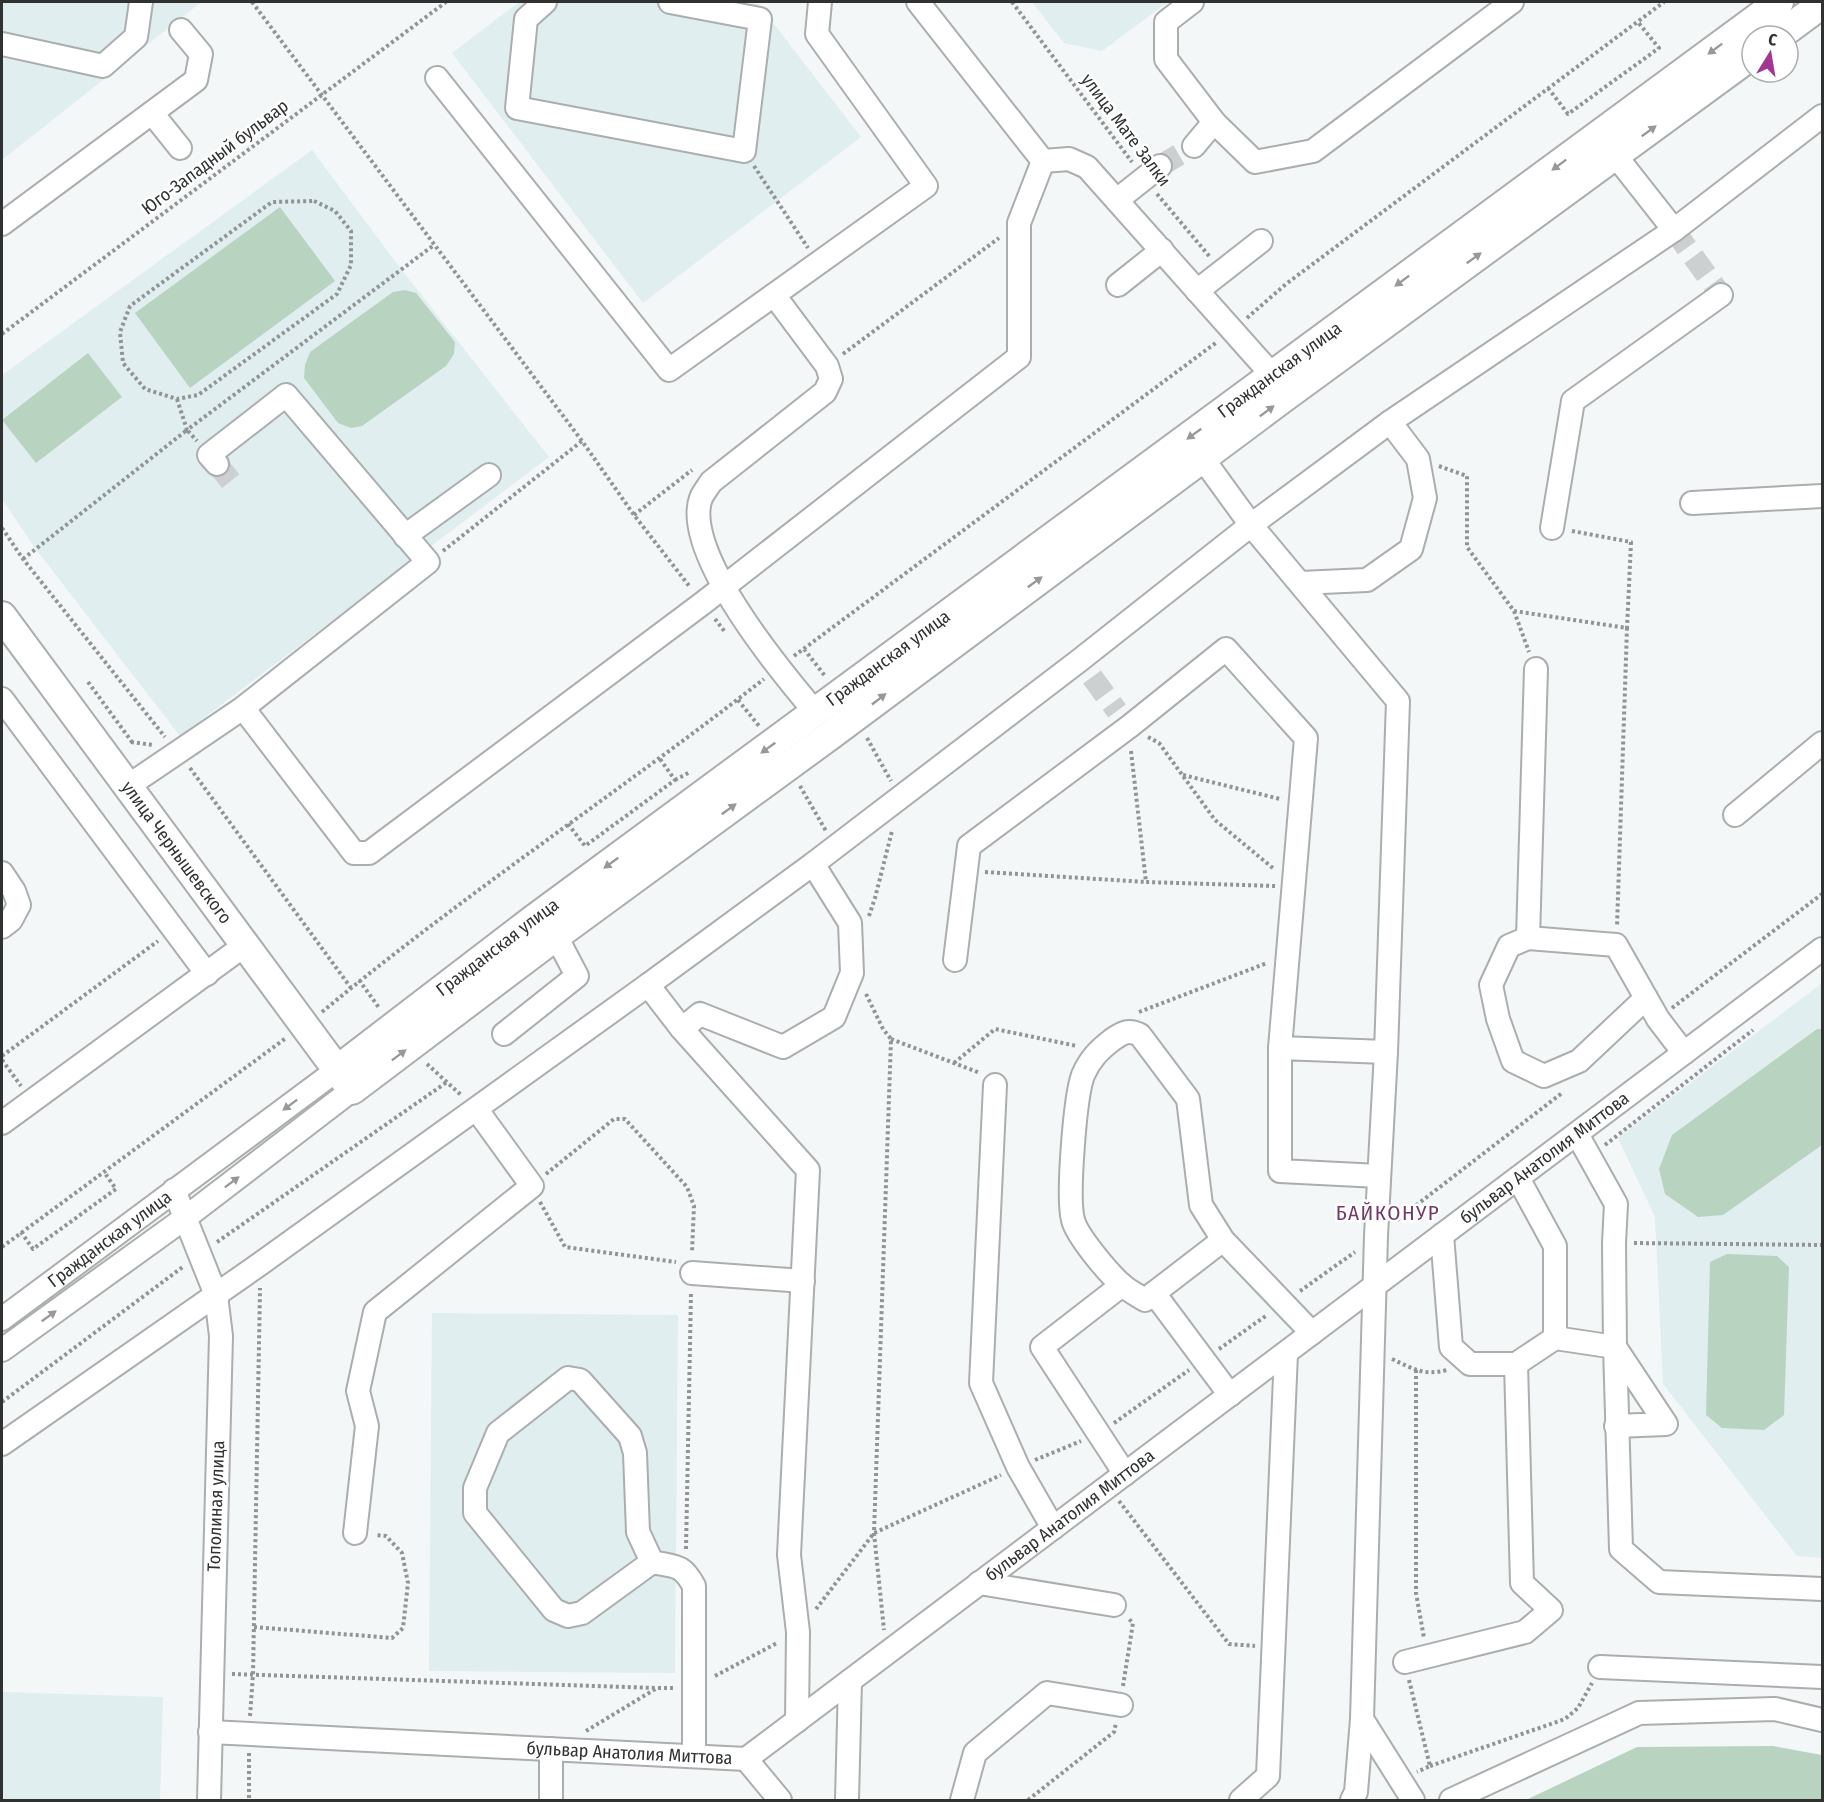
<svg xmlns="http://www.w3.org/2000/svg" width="1824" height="1802" font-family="'Fira Sans Condensed',sans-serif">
	<rect width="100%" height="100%" fill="#f3f7f8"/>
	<path fill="#e0eef0" d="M2,2H199L200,3L2,160Z
		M519,2H757L861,137L643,303L452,53Z
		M1032,2H1168L1102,51L1064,43Z
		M312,150L401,269L549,457L180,736L35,548L2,499V375Z
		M1822,983V1558L1797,1556L1663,1384L1655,1217L1618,1138Z
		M432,1313L678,1315L675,1673L429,1671Z
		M2,1692L163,1697L160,1800H2Z"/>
	<path fill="#b8d4c1" d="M280,207L335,281L190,388L135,313Z
		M405,290L416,293L455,342L454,354L446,366L362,426L351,428L338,423L304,378L305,365L310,352L393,292Z
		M88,353L122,397L36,463L2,420Z
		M1817,1029H1822V1145L1723,1215L1698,1217L1665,1194L1659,1169L1672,1135Z
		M1727,1254L1777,1256L1789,1267L1784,1415L1764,1430L1722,1428L1706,1415L1710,1262Z
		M1773,1746L1822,1755V1800H1526L1637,1747Z"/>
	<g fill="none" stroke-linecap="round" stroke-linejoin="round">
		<path stroke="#ccd0d0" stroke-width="22" stroke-dasharray="22 11" stroke-linecap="butt" d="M1160,166L1194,146
			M1674,230L1721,295
			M217,464L237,489
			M1092,677L1117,711"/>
		<g stroke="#aaaeae" stroke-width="26">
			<g id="minor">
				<path d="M545,2L526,19L517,108L744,151L760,19L670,2"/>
				<path d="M918,2L1043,161L1069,159L1087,167L1273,376"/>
				<path d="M1192,2L1166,22V59L1214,122L1255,162L1313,151L1512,2"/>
				<path d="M2,44L103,66L136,37L141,2"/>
				<path d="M437,78L669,370L926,186L817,34L820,2"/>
				<path d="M152,113L180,148"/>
				<path d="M1194,146L1214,122"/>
				<path d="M1615,155L1674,230"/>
				<path d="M1117,200L1160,166"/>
				<path d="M2,224L196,80L201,54L181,30"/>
				<path d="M1118,285L1162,250"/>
				<path d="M1197,291L1261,241"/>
				<path d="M774,295L827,366L831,379L825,392L711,482C708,487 703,493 701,498C681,552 782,673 816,713"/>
				<path d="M1390,422L1674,230L1822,116"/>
				<path d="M1203,459L1251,525L1398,701L1386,1052L1376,1236L1362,1719L1413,1800"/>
				<path d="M1692,503L1822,496"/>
				<path d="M1552,528L1573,401L1721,295"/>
				<path d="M405,536L489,475"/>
				<path d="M1536,669L1528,938L1616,945L1658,1019L1684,1053"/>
				<path d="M2,699L207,974"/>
				<path d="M243,708L354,853H369L703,603L1019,357V223L1043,161"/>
				<path d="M128,786L243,708L428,562L286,395L209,455L217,464"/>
				<path d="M1735,815L1822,743"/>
				<path d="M813,864L1080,660L1251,525L1390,422L1418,459L1425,498L1411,549L1367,580L1300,583"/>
				<path d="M2,873L14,891L19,905L11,920L2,927"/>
				<path d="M1528,938L1509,946L1491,985L1498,1019L1513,1061L1544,1076L1579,1061L1646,998"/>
				<path d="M955,960L969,846L1130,726L1226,649L1306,738L1280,1048"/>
				<path d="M648,985L813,864L850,923L852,973L834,1017L783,1047L700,1014L682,1029"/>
				<path d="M504,1034L577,976L556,936"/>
				<path d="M995,1085L981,1383L1018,1467L1053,1528"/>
				<path d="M2,1123L245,945"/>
				<path d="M1577,1134L1616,1204L1614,1243L1615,1347L1621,1549L1659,1582L1822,1589"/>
				<path d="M1379,1176L1280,1171V1048L1386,1052"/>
				<path d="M1518,1178L1555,1246V1338"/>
				<path d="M174,1190L216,1295L221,1336L209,1800"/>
				<path d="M1442,1235L1451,1347L1470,1364H1516L1555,1338L1615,1347L1666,1424L1616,1426"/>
				<path d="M1223,1240L1145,1300C1137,1295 1129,1291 1122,1285C1109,1274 1077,1236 1073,1220C1067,1197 1075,1097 1083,1075C1090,1059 1099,1050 1112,1040C1122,1033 1128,1029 1140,1035L1188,1099L1201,1205L1223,1240L1312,1333"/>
				<path d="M692,1273L803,1281"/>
				<path d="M1122,1285L1042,1347L1125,1474"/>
				<path d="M1154,1293L1230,1395"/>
				<path id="s1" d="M2,1319L337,1070"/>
				<path d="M2,1350L185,1218L352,1090"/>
				<path d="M2,1444L260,1264L648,985L682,1029L808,1170L789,1555L798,1632L797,1721"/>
				<path d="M355,1533L367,1426L358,1391L375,1312L532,1186L477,1110"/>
				<path d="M652,1562L638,1532L635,1453L630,1436L580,1380L568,1378L498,1433L475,1488V1513L554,1610L568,1616L582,1613L652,1562C676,1567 682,1564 694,1586V1756"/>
				<path d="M979,1583L1114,1605"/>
				<path d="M1405,1662L1525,1632L1551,1610L1522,1583L1516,1364"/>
				<path d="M1600,1667L1822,1677"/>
				<path id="s2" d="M210,1732L746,1759L1822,949"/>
				<path d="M746,1759L780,1800"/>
				<path d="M551,1800V1749"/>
				<path d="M847,1800L850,1681"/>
				<path d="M962,1800L975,1753L1047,1693L1121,1705"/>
				<path d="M1241,1800L1268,1776L1286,1353"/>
				<path d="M1352,1800L1356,1792L1362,1719"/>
				<path d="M1451,1800L1639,1713L1775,1709L1822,1720"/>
			</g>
		</g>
		<g stroke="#aaaeae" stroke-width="32">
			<g id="major">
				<path d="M1779,36L1822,4"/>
				<path id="s3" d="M2,616L352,1090L556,936L832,734L1286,396L1752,55"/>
				<path id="s4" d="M337,1070L534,919L1779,2"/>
			</g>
		</g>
		<path stroke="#919495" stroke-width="4" stroke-dasharray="3 3" stroke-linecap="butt" d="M252,2L582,441L634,515L690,587
			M1012,2L1132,162
			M1548,88L1568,114L1659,48L1637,21
			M754,166L808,248
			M1157,194L1210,257
			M314,201L335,211L351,231V265L337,294L198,395L177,399L145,389L123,363L120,332L130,306L272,202Z
			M1247,318L1286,284L1664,2
			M2,334L446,2
			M843,354L999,238
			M177,399L187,430L434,245
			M1439,466L1467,476V547L1514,611L1627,628L1617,927
			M634,515L692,470
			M2,528L23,559L165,737
			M1572,531L1631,542L1627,628
			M443,551L582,441
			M23,559L187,430L197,441
			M1514,611L1529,652
			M715,619L725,632
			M804,649L825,676
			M794,656L1217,342
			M88,682L132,742
			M738,700L759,726
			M1148,737L1159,743L1215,820L1274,869
			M867,738L891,781
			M131,742L153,745
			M1131,751L1146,882L1275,886
			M190,768L351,988
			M1183,775L1280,799
			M675,780L690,772
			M800,786L826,831
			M568,824L585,846L675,780L660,759
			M985,872L1146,882
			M869,916L875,898L892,831
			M359,980L380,1009
			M866,994L883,1029L891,1039L874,1533L884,1630
			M1672,1008L1822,894
			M322,1012C464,894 618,793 764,679
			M1139,1012L1267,963
			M891,1039L980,1073
			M2,1056L158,941
			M2,1060L21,1086
			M954,1063L995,1029L1077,1046
			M427,1064L461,1095
			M1605,1145L1753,1030
			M546,1174L614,1119H625L687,1187L694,1206L692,1252
			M540,1202L565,1247L676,1262
			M1397,1220L1562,1093
			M21,1232L33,1249L116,1189L104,1172
			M217,1242L447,1082
			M1634,1243L1822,1245
			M2,1247L286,1038
			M1300,1291L1355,1252
			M1219,1349L1267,1315
			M1392,1359C1414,1369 1423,1376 1447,1370
			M1416,1370V1593L1424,1638
			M2,1402L184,1266
			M1114,1423L1189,1370
			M1035,1460L1081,1441
			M1119,1501L1229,1644L1255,1646
			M686,1549L691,1293
			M816,1609L874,1533L1001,1475
			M254,1627L392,1638L403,1628L408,1583L402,1553L386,1536L375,1535
			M232,1674L656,1688
			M715,1676L777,1643
			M1409,1680L1430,1766L1417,1772
			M1123,1686L1133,1623L1128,1618
			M250,1716L253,1675L260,1288
			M586,1731L657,1688H674
			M249,1753V1800
			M1430,1766L1565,1719L1578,1708L1592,1683
			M1028,1800L1114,1732L1116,1723"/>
		<use href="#minor" stroke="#fff" stroke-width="22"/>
		<use href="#major" stroke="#fff" stroke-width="28"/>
	</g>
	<defs><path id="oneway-solid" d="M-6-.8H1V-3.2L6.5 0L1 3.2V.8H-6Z" transform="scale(1.5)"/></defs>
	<g fill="#989898">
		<use href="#oneway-solid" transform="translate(1715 49) rotate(143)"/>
		<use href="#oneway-solid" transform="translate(1649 131) rotate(-36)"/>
		<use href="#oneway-solid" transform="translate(1559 165) rotate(143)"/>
		<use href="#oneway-solid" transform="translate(1474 258) rotate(-36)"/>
		<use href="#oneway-solid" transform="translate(1402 281) rotate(143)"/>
		<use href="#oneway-solid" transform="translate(1267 411) rotate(-37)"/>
		<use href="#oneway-solid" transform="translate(1194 434) rotate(144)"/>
		<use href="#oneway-solid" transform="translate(1035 582) rotate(-36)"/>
		<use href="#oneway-solid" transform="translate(879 699) rotate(-38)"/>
		<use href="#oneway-solid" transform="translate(768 748) rotate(144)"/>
		<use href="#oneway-solid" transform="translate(729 809) rotate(-36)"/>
		<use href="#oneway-solid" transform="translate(611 863) rotate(144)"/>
		<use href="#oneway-solid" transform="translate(399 1055) rotate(-37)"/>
		<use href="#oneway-solid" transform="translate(290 1105) rotate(143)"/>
		<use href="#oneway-solid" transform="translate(232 1182) rotate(-37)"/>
		<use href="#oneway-solid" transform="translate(49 1316) rotate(-36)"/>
	</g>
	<g text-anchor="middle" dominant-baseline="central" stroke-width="5" stroke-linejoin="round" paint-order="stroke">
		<g font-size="18" fill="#303232" stroke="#fff">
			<text transform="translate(1126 130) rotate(53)">улица Мате Залки</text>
			<text transform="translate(215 157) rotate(-37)">Юго-Западный бульвар</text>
			<text stroke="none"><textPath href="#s4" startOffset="1174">Гражданская улица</textPath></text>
			<text stroke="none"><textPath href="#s4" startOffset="688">Гражданская улица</textPath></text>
			<text stroke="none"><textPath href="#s3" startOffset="294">улица Чернышевского</textPath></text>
			<text stroke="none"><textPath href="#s4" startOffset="202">Гражданская улица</textPath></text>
			<text stroke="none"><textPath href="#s2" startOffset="1536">бульвар Анатолия Миттова</textPath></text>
			<text stroke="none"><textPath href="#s1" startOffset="134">Гражданская улица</textPath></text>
			<text transform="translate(216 1506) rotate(-88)">Тополиная улица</text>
			<text stroke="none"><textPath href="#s2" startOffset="942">бульвар Анатолия Миттова</textPath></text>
			<text stroke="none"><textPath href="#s2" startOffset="420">бульвар Анатолия Миттова</textPath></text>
		</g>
		<g font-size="21" letter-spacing="1.5" fill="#723a68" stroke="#fff">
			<text x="1388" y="1213">БАЙКОНУР</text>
		</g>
	</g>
	<rect width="1824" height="1802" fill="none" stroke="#303232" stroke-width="6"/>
	<g transform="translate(1770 54) rotate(11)"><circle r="28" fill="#ffffff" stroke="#acadad" stroke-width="1.5"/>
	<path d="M0-4.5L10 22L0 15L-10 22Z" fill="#a43594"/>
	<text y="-9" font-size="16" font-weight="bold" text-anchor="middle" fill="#303232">С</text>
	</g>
</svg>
